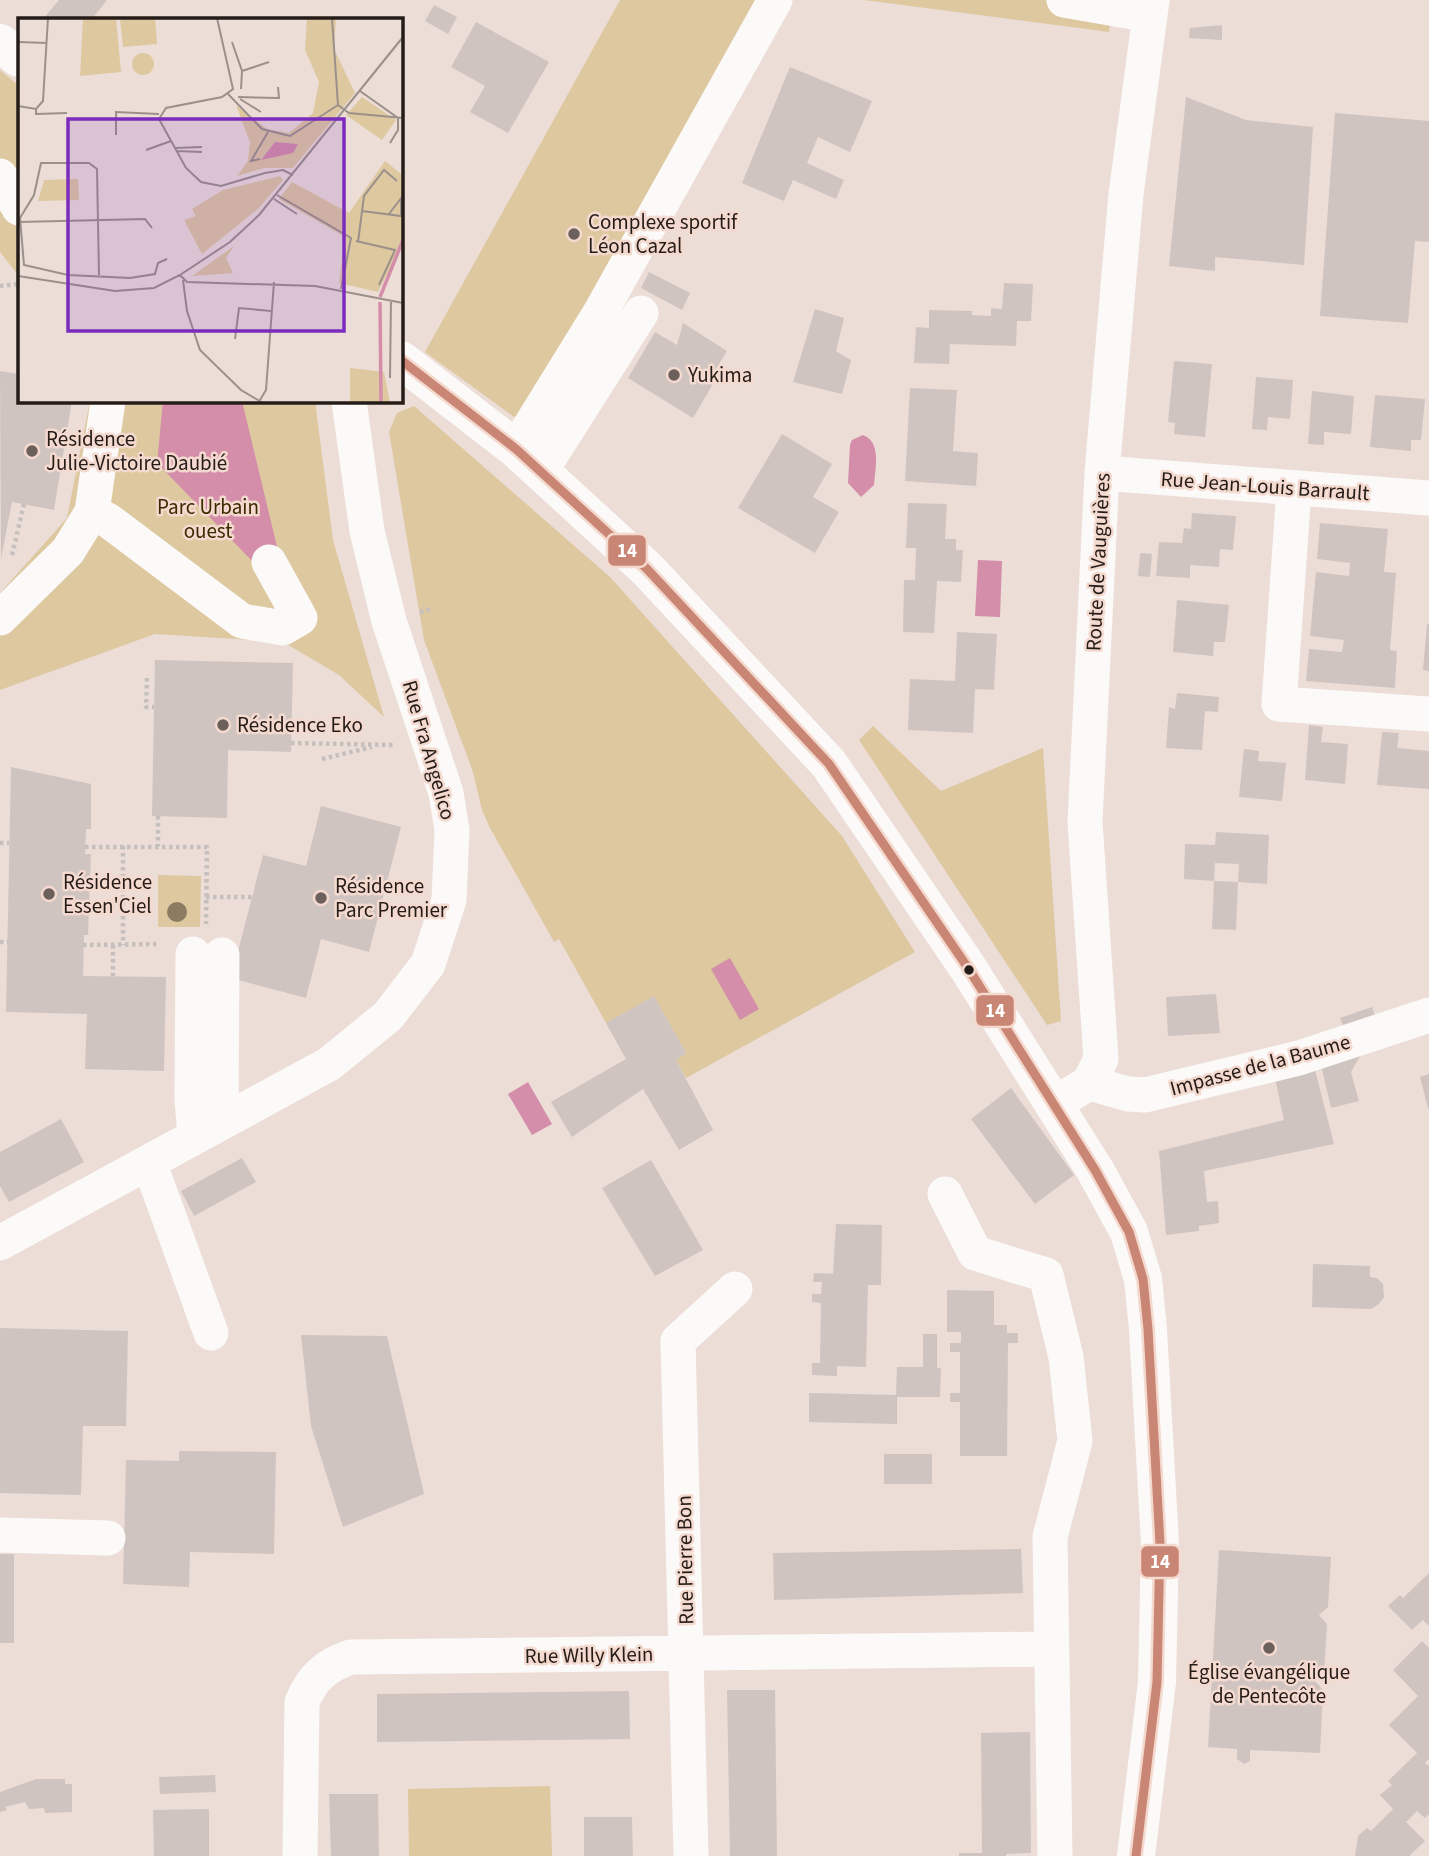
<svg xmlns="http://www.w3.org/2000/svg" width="1429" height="1856" font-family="'Source Sans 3',sans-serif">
	<rect width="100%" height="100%" fill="#ecddd7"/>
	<path fill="#ddc8a0" d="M620,0H791L543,438L425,352Z
		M864,0H1114L1109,32Z
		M0,70L19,86V276L0,252Z
		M90,401H315L333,540L384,717L339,675L283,642L155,634L0,690V593L67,518Z
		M414,406L610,577L842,836L915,952L686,1078L676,1060L686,1053L654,997L606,1023L559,939L554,942L490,828L482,810L473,772L424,640L389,432L397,413Z
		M873,726L941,791L1043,748L1061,1021L1047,1025L859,740Z
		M158,875L201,876L200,927H158Z
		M550,1786L552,1856H409L408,1789Z"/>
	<path fill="#d48ea9" d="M163,401H242L279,555L260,569L157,463Z
		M863,435C882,442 875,469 874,485L861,497L848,483L850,445L852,440Z
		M978,560L1002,561L1000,617L975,616Z
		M730,958L759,1009L740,1020L711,969Z
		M528,1082L552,1124L532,1135L508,1094Z"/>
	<path fill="#d0c4c1" d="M59,0H107L92,19H43Z
		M434,5L457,17L448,34L425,21Z
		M476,22L549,62L508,133L470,112L485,86L451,67Z
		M1222,25V40L1189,38L1190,28Z
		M790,67L872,101L850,152L818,137L807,163L844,180L836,199L793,180L784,201L742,183Z
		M1186,97L1246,120L1313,127L1304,265L1215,257V271L1169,266Z
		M1335,113L1429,121V242L1415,241L1408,323L1320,316Z
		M649,272L690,293L682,310L641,288Z
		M1004,283L1033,284L1031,321H1017L1016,346L950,344L949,364L914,363L916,327L929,328V310L972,311V315L991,316V308L1002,309Z
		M815,309L844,318L836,351L851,360L842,394L793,382Z
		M683,323L727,351L716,369L720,372L693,418L628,378L655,332L677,345Z
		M1174,361L1212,364L1205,437L1174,434L1175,423L1168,422Z
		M0,371L19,374V401H72L54,510L12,502L1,559Z
		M1256,377L1293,380L1290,419L1268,417L1267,430L1252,429Z
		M910,388L957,390L953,451L978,453L976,486L905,481Z
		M1312,391L1354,396L1351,434L1324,432V445L1308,444Z
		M1375,395L1425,399L1421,440H1411V451L1370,447Z
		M782,434L832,464L813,497L839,512L815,553L738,508Z
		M908,503L947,504L945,539H956V550H963L961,582L937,581L934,633L903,632L904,580H915L916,548H906Z
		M1192,513L1236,516L1233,550L1220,549L1219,567L1190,565V578L1156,576L1159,542L1182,543L1184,528L1191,529Z
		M1320,523L1388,529L1384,572L1396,573L1390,650L1397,651L1395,688L1306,681L1309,649L1342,652L1344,640L1310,636L1316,572L1349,576L1350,563L1317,559Z
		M1140,553L1152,554L1150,577L1138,576Z
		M1177,600L1229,605L1225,642H1214L1213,656L1173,652Z
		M1427,624H1429V671L1423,670Z
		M957,632L997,634L994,690L975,689L973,733L908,730L910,679L955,681Z
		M155,660L293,663L291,752L228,750L227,818L152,816Z
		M1177,693L1219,697L1218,712L1205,711L1202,750L1166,748L1169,707L1175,709Z
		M1309,725L1323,727L1321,742L1348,744L1345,784L1305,780Z
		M1382,732L1399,733L1397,748L1429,751V789L1377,785Z
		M1244,749L1259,751L1258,761L1286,763L1282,801L1239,797Z
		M11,767L91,784V829H86L85,854H91L88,935H84L83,976L166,977L164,1071L85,1069L87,1014L6,1012Z
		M321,806L401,827L369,952L321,939L306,998L231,978L263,855L306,866Z
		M1216,832L1269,835L1267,884L1238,882L1236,930L1212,929L1214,881L1238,882L1239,864L1215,863L1214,881L1184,879L1185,844L1215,845Z
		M1216,994L1220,1033L1168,1036L1166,997Z
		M654,996L686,1053L676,1060L713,1130L679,1150L643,1089L572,1137L551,1102L626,1059L606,1023Z
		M1372,1007L1377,1022L1346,1033L1340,1018Z
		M1363,1051L1351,1072L1359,1101L1331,1108L1321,1065Z
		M1314,1066L1334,1144L1204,1171L1207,1202L1218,1201L1219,1223L1199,1226V1231L1166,1235L1159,1151L1284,1120L1275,1078Z
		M1429,1074V1108H1428L1420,1077Z
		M1011,1088L1074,1175L1035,1204L971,1119Z
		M61,1119L84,1162L9,1202L0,1186V1152Z
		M242,1158L256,1182L194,1216L181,1191Z
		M651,1160L703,1250L655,1276L602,1188Z
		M836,1224L882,1225L881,1285H868L866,1367L837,1366V1376L812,1375V1363H820L821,1303L812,1302V1294H821L822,1282H813L814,1273L833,1274Z
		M1313,1264L1370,1266V1277L1377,1278L1383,1284L1384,1297L1379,1304L1371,1309L1312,1307Z
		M947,1290L994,1291V1325H1007V1333H1018V1343H1008L1007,1456H960V1402H950V1393H960V1352H950V1343H961V1332H947Z
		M0,1328L128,1331L126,1426H83L81,1495L0,1493Z
		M923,1334H937V1368H941L940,1397H897V1424L809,1422V1393L896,1395L897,1367H923Z
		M301,1335L387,1336L424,1494L343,1527L311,1426Z
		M179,1451L276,1452L274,1554L190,1552L189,1587L123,1584L126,1460L179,1461Z
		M884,1454H932V1484H884Z
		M1021,1549L1023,1593L774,1600L773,1553Z
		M1219,1550L1331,1557L1328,1607L1319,1615L1327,1624L1324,1672L1315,1681L1323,1690L1320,1753L1250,1750V1761L1244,1764L1237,1759V1749L1208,1747Z
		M0,1554H14V1643H0Z
		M1429,1573V1626L1423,1620L1412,1630L1388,1606L1400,1595L1403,1598Z
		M1422,1641L1429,1648V1759L1425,1763L1429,1766V1814L1425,1818L1417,1811L1406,1822L1425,1841L1409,1856H1355L1358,1836L1367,1828L1371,1831L1393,1809L1380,1795L1392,1785L1388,1781L1417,1753L1389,1725L1418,1696L1393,1670Z
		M727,1690H775L777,1856H730Z
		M629,1691L630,1739L377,1742V1694Z
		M1030,1732L1031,1853L1006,1854V1856H959V1853H982L981,1733Z
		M215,1775L216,1792L160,1794L159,1777Z
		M36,1779H65V1784H72V1812L45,1813L44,1808L29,1809L25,1802L5,1807L7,1810L0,1812V1792Z
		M329,1794H378L379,1856H331Z
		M209,1809V1856H154L153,1810Z
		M584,1817H632L633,1856H584Z"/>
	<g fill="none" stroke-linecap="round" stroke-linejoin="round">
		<path stroke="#c5c0be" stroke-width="4.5" stroke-dasharray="3.5 3.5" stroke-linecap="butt" d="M0,286L19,284
			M12,555L24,504
			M420,612L434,608
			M147,678L146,707H154
			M291,743L395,745
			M322,759L372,747
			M158,816V846
			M0,843H9
			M123,846V945
			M85,847H207L206,924
			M206,897H252
			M0,942H8
			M83,945L159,944
			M113,945V976"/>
		<path stroke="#fcfaf9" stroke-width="35" d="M1064,0L1150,15
			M0,176L19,208
			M516,449L600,313L775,0
			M540,472L641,313
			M1102,473L1429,498
			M1294,489L1279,704L1429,714
			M92,512L109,521L242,621L283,628L300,618L269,562
			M0,618L68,551L92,512L108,401
			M193,954L192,1099L195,1136
			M1089,1083L1128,1094L1145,1095L1299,1058L1429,1015
			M1054,1104L1089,1083L1101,1059L1085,822L1102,473L1126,194L1152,0
			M221,1123L222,955
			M149,1162L211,1333
			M945,1194L975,1253L1046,1275L1066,1357L1075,1441L1050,1537L1055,1856
			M0,1243L329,1064L388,1016L428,964L449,900L452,830L446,793L389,621L367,531L349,401
			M0,1535L108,1538
			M300,1856L302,1702C312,1678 326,1665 351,1657L1050,1649
			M691,1856L678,1341L735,1289"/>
		<path stroke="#fcfaf9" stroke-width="38" d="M0,43L19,58
			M401,360L516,449L647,569L829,764L968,968L1095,1170L1129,1232L1143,1279L1148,1329L1160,1544L1157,1682L1136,1856"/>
		<g stroke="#f4d9cf" stroke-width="14">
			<path id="bus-1" d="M401,360L516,449L647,569L829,764L968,968L1095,1170L1129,1232L1143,1279L1148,1329L1160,1544L1157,1682L1136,1856"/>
		</g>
		<use href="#bus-1" stroke="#ca8674" stroke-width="9"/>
	</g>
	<circle fill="#8a7b61" cx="177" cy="912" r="10"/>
	<g fill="#6b605b" stroke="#f4d9cf" stroke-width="2.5">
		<circle cx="574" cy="234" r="7"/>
		<circle cx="674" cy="375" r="7"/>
		<circle cx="32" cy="451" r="7"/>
		<circle cx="223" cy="725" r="7"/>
		<circle cx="49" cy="894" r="7"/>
		<circle cx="321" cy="898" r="7"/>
		<circle cx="1269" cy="1648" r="7"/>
	</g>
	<circle fill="#251c18" stroke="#f4d9cf" stroke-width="2.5" cx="969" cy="970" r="6"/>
	<g text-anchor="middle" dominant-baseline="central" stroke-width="5" stroke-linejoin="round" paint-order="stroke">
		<g font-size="21" fill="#251c18" stroke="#f4d9cf" text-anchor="start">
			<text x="588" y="222">Complexe sportif<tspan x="588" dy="24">Léon Cazal</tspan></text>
			<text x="688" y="375">Yukima</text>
			<text x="46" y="439">Résidence<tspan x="46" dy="24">Julie-Victoire Daubié</tspan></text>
			<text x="237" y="725">Résidence Eko</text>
			<text x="63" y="882">Résidence<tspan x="63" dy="24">Essen'Ciel</tspan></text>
			<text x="335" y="886">Résidence<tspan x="335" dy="24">Parc Premier</tspan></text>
			<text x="1269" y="1672" text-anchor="middle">Église évangélique<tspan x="1269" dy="24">de Pentecôte</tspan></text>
		</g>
		<g font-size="21" fill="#251c18" stroke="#f4d9cf">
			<text transform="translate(1265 486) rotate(4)">Rue Jean-Louis Barrault</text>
			<text transform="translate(1098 562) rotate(-87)">Route de Vauguières</text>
			<text transform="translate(429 750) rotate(74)">Rue Fra Angelico</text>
			<text transform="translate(1260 1065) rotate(-15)">Impasse de la Baume</text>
			<text transform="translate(685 1560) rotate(-91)">Rue Pierre Bon</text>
			<text transform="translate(589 1655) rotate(-1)">Rue Willy Klein</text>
		</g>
		<g font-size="21" fill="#3a2b00" stroke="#f4d9cf">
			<text x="208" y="507">Parc Urbain<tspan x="208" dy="24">ouest</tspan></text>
		</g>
	</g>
	<g transform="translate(18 18)">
		<rect width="385" height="385" fill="#ecddd7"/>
		<path d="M65,0H98L103,54L62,58ZM137,0L139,26L105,29L102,1ZM289,0H318L316,31L337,75L275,150H246L219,158L230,143L232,124L218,87L249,111L271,115L295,95L301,64L287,32ZM114 46a11 11 0 1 1 22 0a11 11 0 1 1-22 0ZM344,79L378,102L364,122L328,97ZM367,143L383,156L385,213L380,235L360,274L321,265L327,219L261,181L274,164L331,195ZM262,158L265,162L240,191L184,236L166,202L178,198L174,191L205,172ZM60,161L61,182L20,183L26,162ZM216,228L208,240L215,255L174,258ZM332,350L366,354L372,385H332Z" fill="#ddc8a0"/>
		<path d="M257,124L280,126L275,135L243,142Z" fill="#d48ea9"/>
		<path fill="none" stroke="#d48ea9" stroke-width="3.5" d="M362,279L385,222M362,284L363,385"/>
		<path fill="none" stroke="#9c908b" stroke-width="2" d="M199,0L215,71L204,79L148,90L141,101L168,150L183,164L203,168L247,155L265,152L275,157M314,0L320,87L331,95L385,100M0,24L29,25M214,24L224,53L223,71M224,53L251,44M342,73L380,100V112L372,125M210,76L244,111L272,118L320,87M220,79L261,80L260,69M222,81L243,94M0,88L18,91L25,83L30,0M18,91V96L49,95M98,117V94L141,96M157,130L184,129M128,132L153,123M159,133L184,134M242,141L233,143L250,114M259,177L333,220L323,271M256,181L279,196M344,193L383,198V180M371,196L384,179M1,204L127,201L134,210M338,223L377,232L361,267M340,224L346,178L366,152L379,163M81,257L79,151L71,145H23L16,177L2,200L6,247L50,257L112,260L137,256L140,245L149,241M162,257L169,264L297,268L385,285M0,258L97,273L136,270L162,257L212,224L241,197L385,19M165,262L169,293L182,332L223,372L245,385M217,321L221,290L253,293M372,360L373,282M242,382L248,372L256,264"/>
		<path fill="#7b2cbf" fill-opacity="0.15" stroke="#7b2cbf" stroke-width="3.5" d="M50,101H326V313H50Z"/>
		<rect width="385" height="385" fill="none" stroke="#251c18" stroke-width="3.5"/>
	</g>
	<g stroke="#f4d9cf" stroke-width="2.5">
		<rect x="607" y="534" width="40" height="33" rx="7" fill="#ca8674"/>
		<rect x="975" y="994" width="40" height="33" rx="7" fill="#ca8674"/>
		<rect x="1140" y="1545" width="40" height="33" rx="7" fill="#ca8674"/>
	</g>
	<g font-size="19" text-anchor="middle" font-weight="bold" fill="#fff">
		<text x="627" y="557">14</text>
		<text x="995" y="1017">14</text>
		<text x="1160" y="1568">14</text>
	</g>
</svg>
